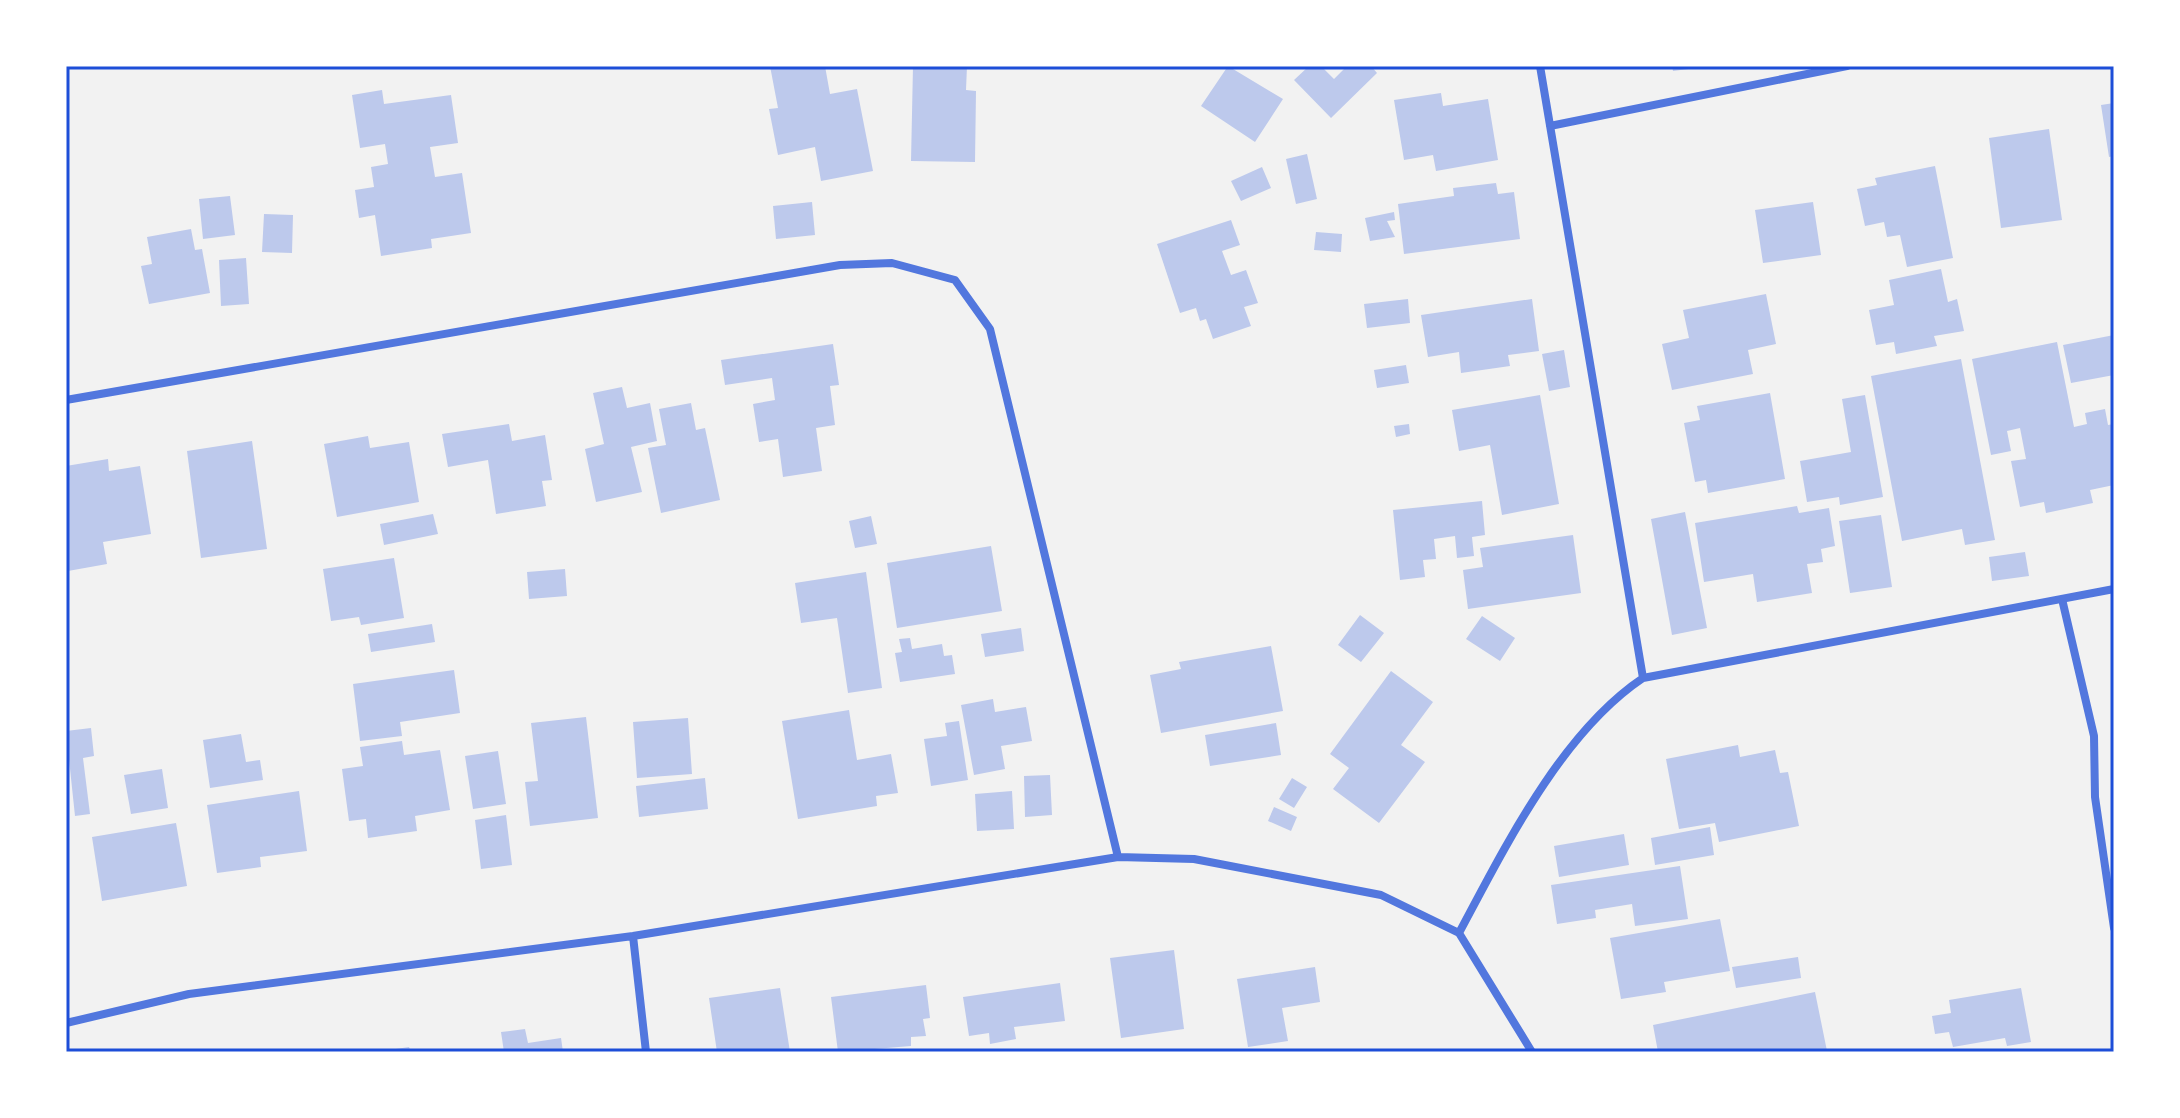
<svg xmlns="http://www.w3.org/2000/svg" width="2180" height="1118" font-family="Roboto,sans-serif">
	<rect width="100%" height="100%" fill="#f2f2f2"/>
	<path fill="#bdc9ec" d="M770,66H825L830,94L857,89L873,171L821,181L815,147L778,155L769,109L778,108Z
		M913,66H967L966,90L976,91L975,162L911,161Z
		M1228,66L1283,99L1255,142L1201,106Z
		M1309,66H1321L1334,79L1347,66H1371L1377,73L1331,118L1294,80Z
		M1672,66H1695L1696,68L1673,71Z
		M382,90L384,104L451,95L458,143L430,147L435,177L462,173L471,233L431,239L432,248L381,256L375,215L359,218L355,190L374,187L371,167L388,164L385,144L360,148L352,95Z
		M1441,93L1443,106L1488,99L1498,160L1436,171L1433,155L1404,160L1394,100Z
		M2114,103V156L2109,157L2101,105Z
		M2049,129L2062,220L2001,228L1989,138Z
		M1307,154L1317,199L1296,204L1286,159Z
		M1935,166L1953,258L1907,267L1900,235L1887,237L1884,222L1865,226L1857,189L1877,185L1875,178Z
		M1262,167L1271,188L1241,201L1231,181Z
		M1496,183L1498,194L1514,192L1520,239L1404,254L1398,204L1454,196L1453,188Z
		M230,196L235,235L203,239L199,199Z
		M812,202L815,235L776,239L773,206Z
		M1813,202L1821,255L1763,263L1755,210Z
		M1394,212L1395,220L1387,221L1395,237L1370,241L1365,218Z
		M264,214L293,215L292,253L262,252Z
		M1231,220L1240,245L1222,251L1231,275L1246,270L1258,303L1244,307L1251,326L1213,339L1206,319L1200,321L1196,308L1180,313L1157,244Z
		M191,229L195,250L202,249L210,293L149,304L141,266L152,264L147,237Z
		M1316,232L1342,234L1341,252L1314,250Z
		M246,258L249,304L221,306L219,260Z
		M1941,269L1948,302L1957,299L1964,331L1934,336L1937,346L1896,354L1894,342L1876,345L1869,310L1894,305L1889,280Z
		M1766,294L1776,344L1748,350L1753,374L1672,390L1662,344L1689,338L1683,310Z
		M1408,299L1410,323L1367,328L1364,304Z
		M1532,299L1539,351L1508,355L1510,366L1461,373L1459,352L1428,357L1421,315Z
		M2114,335V375L2071,383L2063,345Z
		M2057,342L2074,427L2087,424L2085,413L2105,409L2108,425L2114,424V485L2090,490L2093,503L2046,513L2044,502L2020,507L2011,461L2026,459L2020,428L2007,431L2011,451L1991,455L1972,359Z
		M833,344L839,385L830,386L835,425L816,428L822,471L783,477L778,439L759,442L753,404L775,400L772,378L725,385L721,360Z
		M1564,350L1570,387L1549,391L1542,354Z
		M1961,359L1995,540L1965,545L1962,529L1902,541L1871,376Z
		M1406,365L1409,383L1377,388L1374,370Z
		M622,387L627,408L650,403L657,441L631,447L642,492L596,502L585,449L604,444L593,393Z
		M1770,393L1785,479L1708,493L1706,480L1695,482L1684,423L1700,420L1697,406Z
		M1540,395L1559,504L1502,515L1490,445L1459,451L1452,410Z
		M1865,395L1883,497L1840,505L1839,497L1807,502L1800,461L1851,452L1842,399Z
		M691,403L696,430L705,428L720,500L661,513L648,448L666,445L659,409Z
		M509,424L512,441L545,435L552,480L542,481L546,506L496,514L488,460L448,467L442,434Z
		M1409,424L1410,434L1396,437L1394,426Z
		M368,436L370,448L409,442L419,502L337,517L324,444Z
		M252,441L267,549L201,558L187,451Z
		M108,459L109,471L140,466L151,534L103,542L107,564L68,571L66,466Z
		M1482,501L1485,535L1472,537L1474,556L1457,558L1455,536L1434,539L1436,559L1423,560L1425,577L1400,580L1393,510Z
		M1797,506L1799,513L1829,508L1835,546L1821,549L1823,562L1807,564L1812,593L1757,602L1753,574L1704,582L1695,523Z
		M1685,512L1707,628L1672,635L1651,519Z
		M433,514L438,534L384,545L380,524Z
		M1881,515L1892,587L1850,593L1839,521Z
		M871,516L877,544L855,548L849,521Z
		M1573,535L1581,593L1468,609L1463,570L1483,567L1480,548Z
		M991,546L1002,611L897,628L887,563Z
		M2025,552L2029,576L1992,581L1989,557Z
		M394,558L404,618L361,625L359,617L331,621L323,569Z
		M565,569L567,596L529,599L527,572Z
		M866,572L882,688L848,693L837,618L801,623L795,583Z
		M1360,615L1384,633L1361,662L1338,645Z
		M1482,616L1515,638L1500,661L1466,639Z
		M432,624L435,642L371,652L368,634Z
		M1021,628L1024,651L985,657L981,634Z
		M910,638L912,649L942,644L944,656L952,655L955,674L900,682L895,653L902,652L899,639Z
		M1271,646L1283,711L1161,733L1150,675L1181,669L1179,662Z
		M454,670L460,713L400,722L402,736L360,741L353,684Z
		M1391,671L1433,702L1401,745L1425,762L1379,823L1333,789L1349,768L1330,754Z
		M993,699L995,712L1026,707L1032,741L1001,746L1005,769L974,775L961,705Z
		M849,710L857,760L891,754L898,793L876,796L877,806L798,819L782,721Z
		M586,717L598,818L530,826L525,782L538,781L531,723Z
		M688,718L692,774L637,778L633,722Z
		M959,721L968,780L931,786L924,739L947,736L945,723Z
		M1276,723L1281,755L1210,766L1205,735Z
		M91,728L94,756L83,758L90,814L75,816L66,731Z
		M241,734L246,762L260,760L263,780L210,788L203,740Z
		M402,741L404,755L440,750L450,810L415,816L417,831L368,838L366,819L349,821L342,769L363,766L360,747Z
		M1738,745L1740,757L1775,750L1780,773L1788,772L1799,826L1719,842L1715,823L1679,829L1666,759Z
		M498,751L506,804L473,809L465,756Z
		M162,769L168,808L131,814L124,775Z
		M1050,775L1052,815L1025,817L1024,776Z
		M705,778L708,809L639,817L636,786Z
		M1292,778L1307,787L1294,808L1279,799Z
		M299,791L307,851L260,857L261,867L217,873L207,805Z
		M1012,791L1014,829L977,831L975,794Z
		M1274,807L1297,817L1291,831L1268,821Z
		M506,815L512,865L481,869L475,820Z
		M176,823L187,886L102,901L92,837Z
		M1710,827L1714,855L1655,865L1651,838Z
		M1624,834L1629,865L1559,877L1554,846Z
		M1680,866L1688,919L1635,926L1632,904L1595,910L1596,918L1557,924L1551,885Z
		M1720,919L1730,971L1664,982L1666,992L1621,999L1610,938Z
		M1174,950L1184,1029L1121,1038L1110,958Z
		M1798,957L1801,978L1736,988L1732,967Z
		M1315,967L1320,1002L1282,1008L1288,1041L1248,1047L1237,979Z
		M1060,983L1065,1021L1014,1027L1016,1039L990,1044L989,1033L969,1036L963,997Z
		M926,985L930,1018L923,1019L926,1036L911,1037V1046L838,1052L831,997Z
		M780,988L790,1052H717L709,998Z
		M2021,988L2031,1042L2007,1046L2005,1038L1953,1047L1949,1032L1935,1034L1932,1016L1951,1013L1949,1000Z
		M1815,992L1827,1051L1658,1052L1653,1025Z
		M525,1029L528,1043L561,1038L563,1052H504L501,1032Z
		M409,1047L411,1052H390L389,1050Z"/>
	<g fill="none" stroke-linecap="round" stroke-linejoin="round">
		<path stroke="#5277de" stroke-width="8" d="M1540,66L1643,678
			M1550,126L1847,66
			M66,400L840,265L892,263L955,280L990,329L1118,857
			M2062,599L2094,736L2095,797L2114,928
			M1459,933C1505,847 1561,733 1643,678L2114,589
			M1459,933L1532,1052
			M633,936L646,1052
			M66,1023L189,994L633,936L1118,857L1194,859L1381,895L1459,933"/>
	</g>
	<rect width="2180" height="1118" fill="none" stroke="#ffffff" stroke-width="136"/>
	<rect x="68" y="68" width="2044" height="982" fill="none" stroke="#1d4ed8" stroke-width="3"/>
</svg>
